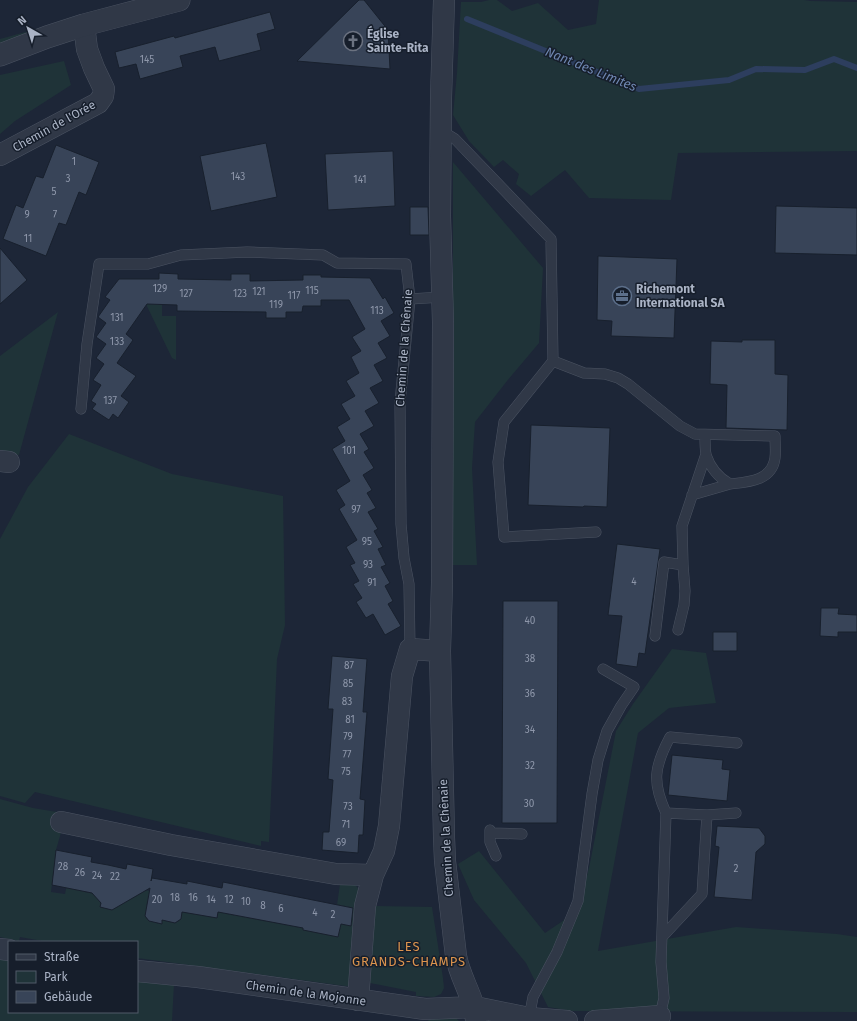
<svg xmlns="http://www.w3.org/2000/svg" width="857" height="1021" font-family="'Fira Sans',sans-serif">
	<rect width="100%" height="100%" fill="#1d2637"/>
	<path fill="#1f3338" d="M489,0H497L512,11L538,3L568,30L596,24L599,0H804L811,1L857,2V151L678,153L671,200L589,198L565,170L531,196L516,184L519,174L503,160L494,167L469,141L453,115L457,73L461,2H481Z
		M58,23L0,45V39Z
		M64,61L71,85L15,121L0,134V75Z
		M453,162L543,268L539,343L507,381L475,422L472,468L477,565H453Z
		M144,300H159V305H162V316H176V360L172,358Z
		M58,312L19,455L0,451V356Z
		M69,434L172,474L283,496L285,625L277,659L269,842L261,841V846L35,792L25,803L0,796V539L28,487Z
		M672,649L706,653L716,703L669,708L638,733L598,951L736,927L837,934L857,937V1012L572,1011L548,1007L526,963L474,900L458,864L479,851L545,933L579,910L590,863L616,731L633,704Z
		M0,799L33,808L57,812L54,828L62,829L56,850L51,892L65,894L67,884L86,887L85,892L102,895L100,907L112,910L122,886L150,891L146,908L148,909L146,918L149,921L161,924L162,920L175,923L179,921L180,915L182,912L217,918L218,912L287,925L288,920L337,905L340,884C349,882 355,882 359,890L353,987L137,958V942H48L20,937L19,941L0,937Z
		M375,906L432,907L443,978L444,988L441,994L434,997L416,996V992L370,983Z
		M0,958L9,960V1012H137V979L174,984L172,1021H0Z
		M430,1017L456,1018L459,1021H428Z"/>
	<g fill="none" stroke-linecap="round" stroke-linejoin="round">
		<path stroke="#2d3e5e" stroke-width="6" d="M467,19L639,89L729,80L756,69L805,70L834,59L857,68"/>
	</g>
	<path fill="#384458" stroke="#18202d" d="M359,0H364L388,30L390,69L297,61Z
		M270,12L275,29L257,34L261,50L219,61L215,47L180,56L183,67L140,79L136,64L119,68L115,52L174,36L175,38Z
		M266,143L277,197L211,211L200,156Z
		M56,145L99,162L86,195L79,192L66,225L59,223L46,256L3,239L16,205L23,208L36,176L43,178Z
		M393,151L395,206L328,210L325,154Z
		M776,206L857,208V255L775,253Z
		M410,207H428L429,235H410Z
		M0,248L27,280L0,304Z
		M598,256L677,259L674,338L611,336L612,321L597,320Z
		M159,273L178,274V279L231,280V274H250V281L303,280V275H321V277L370,278L383,299L385,297L394,313L381,321L390,336L378,343L387,358L374,365L383,381L370,388L379,403L365,411L374,426L360,434L369,449L364,452L374,468L363,475L372,490L367,493L376,508L368,512L378,529L374,531L383,547L378,549L386,565L381,567L390,583L385,586L393,601L388,604L401,626L385,635L373,614L366,618L356,602L362,598L353,584L359,581L350,565L355,563L346,547L357,540L339,509L345,505L336,490L350,481L332,449L345,441L337,427L350,419L341,404L355,396L346,381L359,373L351,357L361,351L352,337L365,329L349,300H321V306H303L302,312H286V318H266V312L177,311V305L147,304L126,334L133,340L117,363L136,376L121,396L129,402L118,418L113,414L109,420L92,409L96,404L91,401L101,385L93,380L104,364L96,358L106,344L96,337L106,323L98,317L110,300L105,297L119,279H159Z
		M742,340H775V374L788,375L787,430L726,428L727,385L710,384L711,341L742,342Z
		M531,425L610,428L607,507L584,506L583,507L528,505Z
		M617,544L660,549L645,654L639,653L637,667L616,664L622,616L608,615Z
		M503,601H558L557,823H502Z
		M821,608H839L838,614L857,615V632H838V637L820,636Z
		M713,632H737V651H713Z
		M332,656L367,659L363,712H367L360,799L365,800L363,835H359L358,853L322,850L323,832H329L333,780L328,779L333,709H328Z
		M672,755L723,760L722,769L730,770L727,801L668,795Z
		M717,826L759,828L765,836V844L756,852L752,900L714,897L719,847L715,846Z
		M56,850L92,857L91,862L108,865L126,869L127,864L153,869L151,881L152,878L187,884V881L222,888L223,882L353,908L351,926L341,924L338,937L303,930V928L218,912L217,918L182,912L181,919L175,923L162,920V924L149,921L145,916L150,888L112,910L100,907L101,903L92,893L52,885Z"/>
	<g fill="none" stroke-linecap="round" stroke-linejoin="round">
		<g stroke="#4b5362" stroke-width="11">
			<path id="service" d="M442,131L455,139L551,239L553,361L504,422L498,462L504,537L596,532
				M410,299L442,297
				M553,361L584,373L605,374L618,378L628,384L680,426L695,434L775,436C775,443 776,451 775,458C772,481 748,482 730,484C719,478 710,467 706,455C705,449 705,441 705,435
				M81,409L87,344L99,264H148L181,255L247,252L323,255L337,263L406,264L410,299L400,402L401,524L404,558L409,584L410,649
				M692,495L730,484
				M678,630L684,605L685,591L683,565L682,526L706,454
				M655,636L664,562L683,565
				M666,813C652,782 654,767 670,737L737,743
				M707,815L736,813
				M490,830V842L496,856
				M490,833L522,834
				M660,1016L664,998L661,962L666,813L707,815L702,894L662,937
				M529,1018L533,997L557,952L578,901L592,794L598,760L607,731L621,706L634,687L603,669"/>
		</g>
		<g stroke="#4b5362" stroke-width="22">
			<path id="minor" d="M444,0L441,98L440,216L443,322L442,583L440,651L444,837L445,861L456,956C460,979 475,998 476,1021
				M0,155L98,103L103,96L104,89L94,68L87,49L84,25
				M0,461L9,462
				M61,822L171,845L336,874L373,875
				M0,949L9,950
				M137,971L198,977L425,1009L475,1007L529,1018L567,1021
				M358,1000L365,906L373,875L384,851L389,826L402,676L410,649L440,651
				M595,1021L660,1016"/>
		</g>
		<g stroke="#4b5362" stroke-width="23">
			<path id="tertiary" d="M0,55L47,37L84,25L179,0"/>
		</g>
		<use href="#service" stroke="#303847" stroke-width="10"/>
		<use href="#minor" stroke="#303847" stroke-width="21"/>
		<use href="#tertiary" stroke="#303847" stroke-width="22"/>
	</g>
	<defs>
		<g id="church-ring" transform="scale(1)"><circle r="9.5" fill="#161e2b" stroke="#6b7280" stroke-width="1.5"/><path d="M-1.2-6h2.4v3.5h3.3v2.4h-3.3V6h-2.4V-.1h-3.3v-2.4h3.3Z" fill="#6b7280"/></g>
		<g id="office-ring" transform="scale(1)"><circle r="9.5" fill="#161e2b" stroke="#5c6f8a" stroke-width="1.5"/><path d="M-6-3h4V-5.5h4V-3h4V5H-6ZM-1-4.5V-3h2v-1.5ZM-6 0V1H6V0Z" fill="#5c6f8a"/></g>
	</defs>
	<g fill-rule="evenodd">
		<use href="#church-ring" x="353" y="41"/>
		<use href="#office-ring" x="622" y="296"/>
	</g>
	<g text-anchor="middle" dominant-baseline="central" stroke-width="3" stroke-linejoin="round" paint-order="stroke">
		<g font-size="10" fill="#8e97aa">
			<text x="147" y="60">145</text>
			<text x="74" y="162">1</text>
			<text x="238" y="177">143</text>
			<text x="68" y="179">3</text>
			<text x="360" y="180">141</text>
			<text x="54" y="192">5</text>
			<text x="27" y="215">9</text>
			<text x="55" y="215">7</text>
			<text x="28" y="239">11</text>
			<text x="160" y="289">129</text>
			<text x="312" y="291">115</text>
			<text x="259" y="292">121</text>
			<text x="186" y="294">127</text>
			<text x="240" y="294">123</text>
			<text x="294" y="296">117</text>
			<text x="276" y="305">119</text>
			<text x="377" y="311">113</text>
			<text x="117" y="318">131</text>
			<text x="117" y="342">133</text>
			<text x="110" y="401">137</text>
			<text x="349" y="451">101</text>
			<text x="356" y="510">97</text>
			<text x="367" y="542">95</text>
			<text x="368" y="565">93</text>
			<text x="634" y="582">4</text>
			<text x="372" y="583">91</text>
			<text x="530" y="621">40</text>
			<text x="530" y="659">38</text>
			<text x="349" y="666">87</text>
			<text x="348" y="684">85</text>
			<text x="530" y="694">36</text>
			<text x="347" y="702">83</text>
			<text x="350" y="720">81</text>
			<text x="530" y="730">34</text>
			<text x="348" y="737">79</text>
			<text x="347" y="755">77</text>
			<text x="530" y="766">32</text>
			<text x="346" y="772">75</text>
			<text x="529" y="804">30</text>
			<text x="348" y="807">73</text>
			<text x="346" y="825">71</text>
			<text x="341" y="843">69</text>
			<text x="63" y="867">28</text>
			<text x="736" y="869">2</text>
			<text x="80" y="873">26</text>
			<text x="97" y="876">24</text>
			<text x="115" y="877">22</text>
			<text x="175" y="898">18</text>
			<text x="193" y="898">16</text>
			<text x="157" y="900">20</text>
			<text x="211" y="900">14</text>
			<text x="229" y="900">12</text>
			<text x="246" y="902">10</text>
			<text x="263" y="906">8</text>
			<text x="281" y="909">6</text>
			<text x="315" y="913">4</text>
			<text x="333" y="915">2</text>
		</g>
		<g font-size="12" font-weight="bold" fill="#aab3c5" stroke="#161e2b" text-anchor="start">
			<text x="367" y="34">Église<tspan x="367" dy="14">Sainte-Rita</tspan></text>
			<text x="636" y="289">Richemont<tspan x="636" dy="14">International SA</tspan></text>
		</g>
		<g font-size="12" fill="#aab3c5" stroke="#161e2b">
			<text transform="translate(54 126) rotate(-29)">Chemin de l'Orée</text>
			<text transform="translate(404 348) rotate(-86)">Chemin de la Chênaie</text>
			<text transform="translate(446 838) rotate(-93)">Chemin de la Chênaie</text>
			<text transform="translate(306 993) rotate(8)">Chemin de la Mojonne</text>
		</g>
		<g font-size="13" font-style="italic" fill="#6f87b1" stroke="#161e2b">
			<text transform="translate(591 69) rotate(22)">Nant des Limites</text>
		</g>
		<g font-size="13" letter-spacing="1" fill="#dc944e" stroke="#161e2b">
			<text x="409" y="946">LES<tspan x="409" dy="15">GRANDS-CHAMPS</tspan></text>
		</g>
	</g>
	<rect x="8" y="941" width="130" height="72" fill="#161e2b" stroke="#515a69"/>
	<rect x="16" y="954" width="20" height="6" fill="#303847" stroke="#515a69"/>
	<text x="44" y="961" font-size="12" fill="#aab3c5">Straße</text>
	<rect x="16" y="971" width="20" height="12" fill="#1f3338" stroke="#515a69"/>
	<text x="44" y="981" font-size="12" fill="#aab3c5">Park</text>
	<rect x="16" y="991" width="20" height="12" fill="#384458" stroke="#515a69"/>
	<text x="44" y="1001" font-size="12" fill="#aab3c5">Gebäude</text>
	<g transform="translate(28 28) rotate(321)" stroke="#161e2b" stroke-width="3" paint-order="stroke">
	<path d="M0-3L7 15L0 10L-7 15Z" fill="#aab3c5"/>
	<text y="-6" font-size="11" font-weight="bold" text-anchor="middle" fill="#aab3c5">N</text>
	</g>
</svg>
